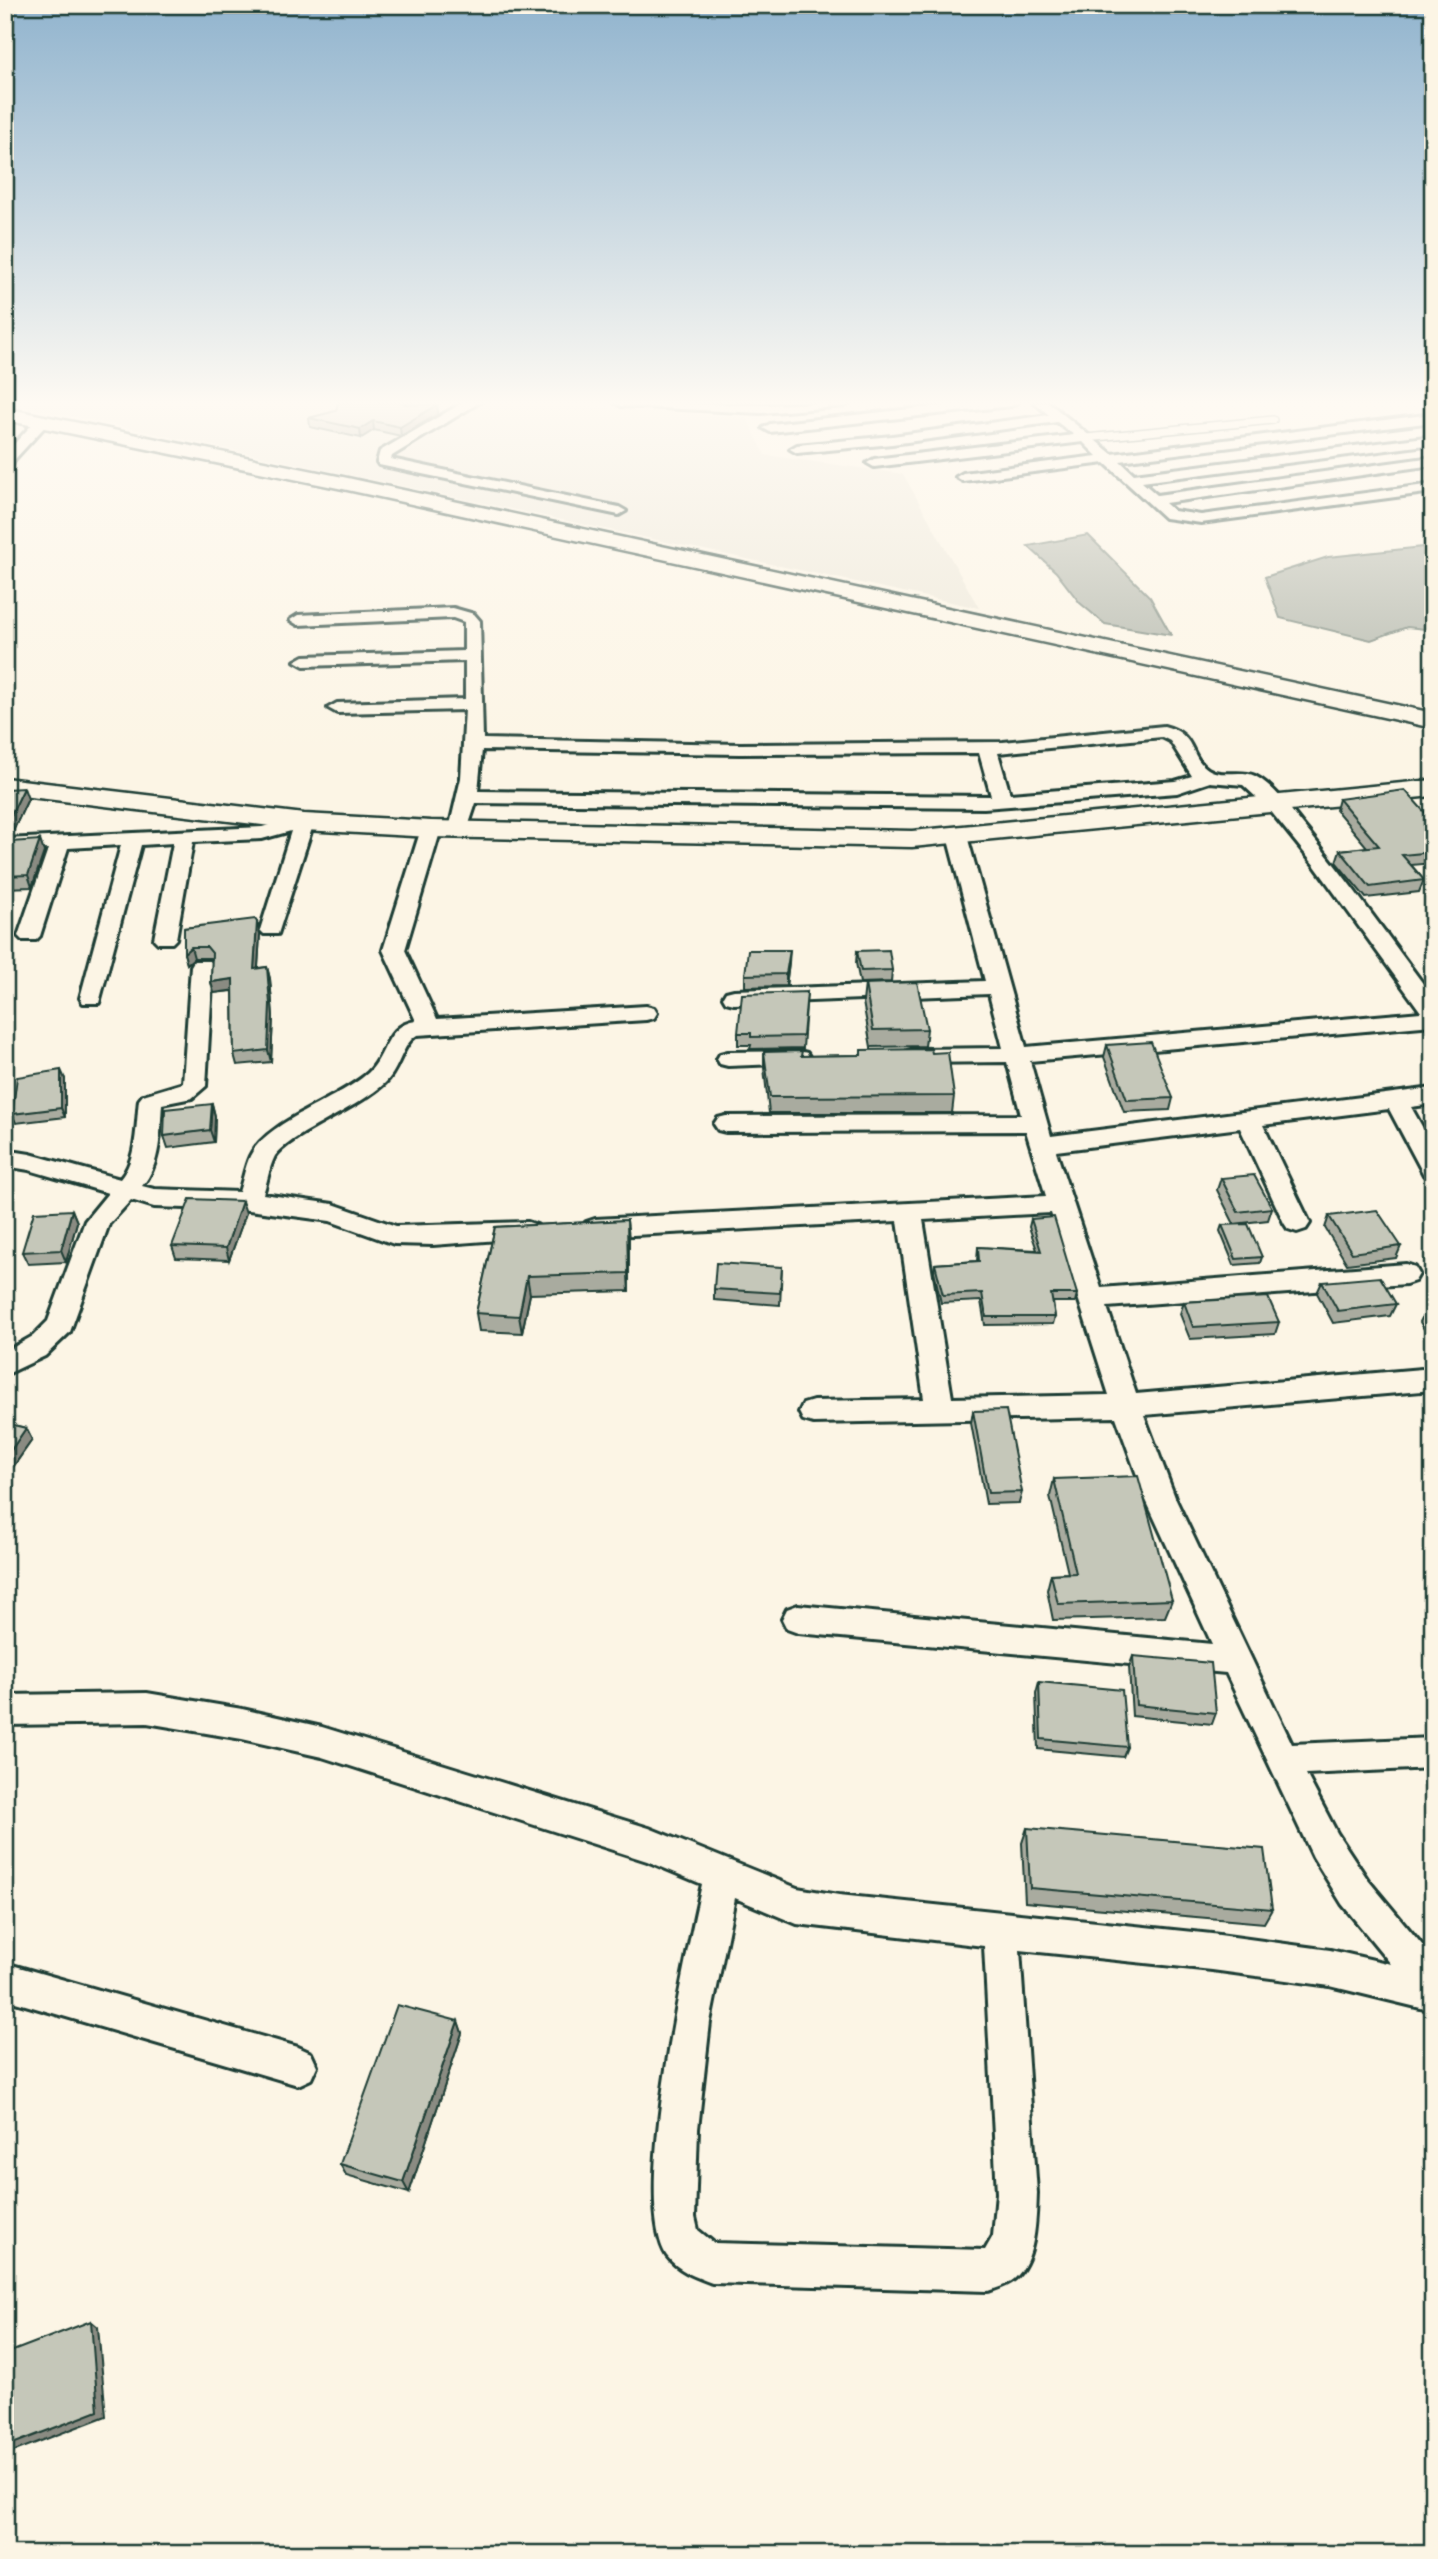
<svg xmlns="http://www.w3.org/2000/svg" width="1438" height="2559" font-family="'Indie Flower',sans-serif">
	<rect width="100%" height="100%" fill="#fcf5e5"/>
	<filter id="ink" filterUnits="userSpaceOnUse"><feTurbulence type="fractalNoise" baseFrequency=".0143" numOctaves="2"/><feDisplacementMap in="SourceGraphic" scale="14" xChannelSelector="R" yChannelSelector="G"/><feConvolveMatrix kernelMatrix="1 2 1 2 8 2 1 2 1" color-interpolation-filters="sRGB"/></filter>
	<g filter="url(#ink)">
		<path fill="#ece7d8" d="M5,402H508L747,418L765,455L903,474L979,608Z"/>
		<path fill="#aeb3a7" stroke="#758479" stroke-width="2" d="M1088,535L1150,597L1171,635L1105,624L1080,603L1056,572L1028,546Z
			M1423,547L1433,548V630L1407,627L1371,640L1280,618L1265,577L1328,557Z"/>
		<g fill="none" stroke-linecap="round" stroke-linejoin="round">
			<g stroke="#1f3d34" stroke-width="10">
				<path id="lane" d="M1086,438L1273,420"/>
			</g>
			<g stroke="#1f3d34" stroke-width="6">
				<path id="street" d="M464,402H480L392,456L391,459L619,507L626,511L619,515L379,465L377,462L380,451Z
					M614,402L761,405L852,402L845,406L761,413L621,406Z
					M977,402H1018L1011,406L770,432L763,428L770,424Z
					M1034,402H1048L1112,454L1433,414V422L1120,461L1134,474L1433,436V444L1142,482L1157,495L1433,457V465L1165,503L1174,511L1201,515L1433,484V492L1201,523L1165,518L1105,463L963,481L956,477L963,473L1097,456L1083,442L874,467L867,463L874,459L1074,435L1057,422L892,444L797,453L790,449L797,445L892,436L1049,415Z
					M42,418L49,422L15,459L10,470L5,471V454L37,419Z
					M453,608L474,614L480,621L483,739L740,744L1003,742L1164,726C1197,734 1188,756 1208,769C1222,778 1241,769 1255,776C1276,787 1292,812 1307,830C1351,884 1391,941 1433,997V1025L1030,1061L1051,1136L1433,1088V1104L1411,1107L1433,1146V1177L1424,1175L1389,1109L1263,1125L1310,1223L1306,1229L1297,1232L1288,1229L1284,1223L1240,1128L1056,1151L1101,1288L1406,1264L1415,1267L1419,1274L1415,1281L1406,1284L1107,1307L1136,1394L1433,1368V1390L1144,1415L1176,1500L1292,1744L1433,1738V1768L1306,1774L1337,1833L1368,1880L1433,1958V2011L1330,1986L1212,1970L1020,1950L1037,2193C1036,2220 1036,2260 1014,2279C1007,2285 997,2288 988,2291L712,2283C696,2277 678,2271 667,2256C630,2202 687,1953 702,1884L647,1861L322,1757L242,1739L147,1723L5,1725V1695L147,1693L242,1709L322,1727L649,1828L797,1888L839,1895L1212,1934L1330,1950L1391,1964L1342,1904L1313,1857L1226,1673L798,1633L787,1629L782,1619L787,1609L798,1605L1212,1644L1146,1500L1116,1417L813,1423L803,1420L799,1412L803,1404L813,1401L924,1399L898,1221L595,1237L586,1234L582,1228L586,1222L595,1219L1046,1196L1026,1131L726,1132L718,1130L714,1124L718,1118L726,1116L1021,1115L1007,1062L915,1063L907,1061L904,1056L907,1051L915,1049L1003,1048L989,994L734,1004L726,1002L723,997L726,992L734,990L985,981L947,836L950,832L957,830L967,836L1026,1047L1421,1012L1315,866L1269,809L1243,785L1210,782L1177,793L984,808L476,803L466,833H452L449,829L461,778L465,710L337,713L328,708L337,703L465,699V661L304,666L295,661L304,656L464,651V622L453,618L298,625L290,620L298,615ZM1162,737L1170,741L1192,776L1175,781L1010,794L998,753ZM482,750L740,754L979,753L991,796L478,791ZM1051,1213L1109,1395L952,1398L923,1220ZM735,1898L797,1924L984,1946L997,2193L993,2236L985,2250L714,2243L698,2230L695,2217L698,2129L710,2022Z
					M304,816L314,822L278,934H264L260,930L291,831L262,839L193,842L176,939L172,943H158L154,939L173,843L141,845L99,1003H83L80,998L121,845L68,848L40,936L36,940H22L18,936L48,849L5,851V839L262,827Z
					M431,823L441,829L405,950L437,1019L646,1006L654,1008L657,1013L654,1018L646,1020L417,1035C401,1045 400,1069 385,1083C359,1108 287,1135 274,1158C269,1168 267,1183 263,1194L333,1204L396,1226L528,1222L537,1225L541,1231L537,1237L433,1245L394,1244L330,1221L249,1210L154,1207L131,1200L109,1224L70,1332L45,1356L5,1375V1352L33,1336L48,1321L85,1221L108,1193L29,1170L5,1166V1150L30,1154L120,1179C137,1160 136,1125 139,1100L143,1095L183,1083L191,966L194,961H210L213,966L206,1086L192,1098L162,1104C160,1130 161,1165 142,1186L154,1189L239,1192C243,1180 245,1167 250,1156C267,1121 336,1101 368,1073C387,1056 385,1025 416,1021L383,950L421,829Z
					M799,1051L807,1053L810,1058L807,1063L728,1066L720,1064L717,1059L720,1054L728,1052Z
					M5,1963L298,2047L311,2053L317,2066L311,2079L298,2085L5,1999Z"/>
			</g>
			<g stroke="#1f3d34" stroke-width="5">
				<path id="secondary" d="M5,408L343,477L1433,713V728L343,489L5,420Z
					M5,778L304,814L431,821L912,831L1433,780V796L912,847L431,837L304,830L5,794Z"/>
			</g>
			<use href="#lane" stroke="#fcf5e5" stroke-width="7"/>
			<use href="#street" fill="#fcf5e5" fill-rule="evenodd"/>
			<use href="#secondary" fill="#fcf5e5" fill-rule="evenodd"/>
		</g>
		<path fill="#a9ab9f" stroke="#1f3d34" stroke-width="2" d="M338,402H413V404L437,405L438,414L401,436L374,430L361,438L310,427L309,418L336,411Z
			M5,789L28,799L13,831H5Z
			M1339,799L1433,817V863L1411,865L1424,880L1419,892L1366,898L1336,862L1340,850L1367,847L1336,810Z
			M44,852L32,887L5,888V854Z
			M257,922L260,934L258,968L267,967L270,979L273,1016L271,1062L237,1065L234,1054L233,991L214,993L211,982L212,960L210,958H194L187,964L184,953V928Z
			M857,951L892,970L891,982L860,983L856,963Z
			M789,962L786,986L745,987V975Z
			M865,984L927,1029L925,1046L871,1047L863,1002Z
			M807,992L803,1048L750,1049L751,1045H738V1033Z
			M1107,1045L1173,1098L1170,1110L1124,1112L1104,1057Z
			M861,1050L932,1053L954,1096L952,1113H769L764,1068V1052L801,1056L861,1055Z
			M65,1079V1117L16,1123L12,1114Z
			M212,1104L215,1116L214,1142L168,1148L164,1136Z
			M1221,1178L1272,1208L1268,1220L1234,1224L1217,1190Z
			M72,1210L77,1222L66,1262L28,1264L22,1252Z
			M246,1213L229,1260L176,1258L172,1246Z
			M1329,1216L1401,1246L1396,1258L1347,1264L1325,1228Z
			M1031,1219L1077,1294L1075,1302H1053L1055,1317L1053,1324L985,1325L981,1301L941,1303L934,1271L935,1264L977,1261L978,1247L1037,1250L1029,1227Z
			M627,1220L629,1291L530,1294L522,1333L479,1331L476,1313L495,1227Z
			M1222,1225L1262,1257L1260,1263L1234,1265L1220,1231Z
			M782,1267L780,1305L714,1300V1289Z
			M1322,1282L1396,1304L1390,1316L1333,1323L1317,1293Z
			M1184,1302L1279,1322L1275,1334L1190,1339L1180,1314Z
			M1433,1309V1345L1420,1322L1426,1310Z
			M973,1411L1022,1492L1019,1503L986,1504L971,1423Z
			M5,1423L26,1428L32,1440L13,1467L5,1465Z
			M1054,1479L1172,1600L1165,1617L1053,1620L1047,1590L1051,1574L1068,1573L1050,1496Z
			M1133,1656L1216,1713L1212,1724L1132,1716L1129,1667Z
			M1039,1682L1127,1747L1123,1757L1038,1749L1036,1693Z
			M1027,1828L1272,1909L1264,1923L1025,1902L1022,1843Z
			M458,2021L462,2033L409,2193L346,2175L340,2164Z"/>
		<path fill="#8a8b82" stroke="#1f3d34" stroke-width="2" d="M437,405L438,414L401,436L400,427Z
			M373,421L374,430L361,438L360,429Z
			M24,788L28,799L13,831L9,819Z
			M40,840L44,852L32,887L28,875Z
			M257,922L260,934L257,981L254,969Z
			M191,947L194,958L187,964L184,953Z
			M790,950L789,962L786,986V974Z
			M267,967L270,979L273,1016L271,1062L268,1050Z
			M233,979L236,990L214,993L211,982Z
			M61,1070L65,1079V1117L61,1108Z
			M212,1104L215,1116L214,1142L210,1130Z
			M242,1201L246,1213L229,1260L226,1248Z
			M72,1210L77,1222L66,1262L61,1250Z
			M627,1220L629,1238V1291L628,1273Z
			M527,1276L530,1294L522,1333L519,1316Z
			M26,1428L32,1440L13,1467L7,1456Z
			M458,2021L462,2033L409,2193L403,2182Z
			M91,2321L98,2327L106,2416L10,2453L5,2451V2447Z"/>
		<path fill="#c5c7b9" stroke="#1f3d34" stroke-width="2" d="M338,402H407L403,404L437,405L400,427L373,421L360,429L309,418L336,411Z
			M24,788L9,819H5V789Z
			M1405,790L1428,816L1433,817V852L1402,855L1424,880L1370,887L1340,850L1379,846L1339,799Z
			M40,840L28,875L5,876V854L10,842Z
			M255,919L257,922L254,969L267,967L270,1004L268,1050L234,1054L233,979L211,982L212,953L207,947H191L184,953V928Z
			M748,950H790L786,974L745,975Z
			M889,950L892,970L861,971L857,951Z
			M917,982L927,1029L873,1030L865,984Z
			M807,992L803,1036L751,1037V1033H738L742,994Z
			M1151,1042L1173,1098L1127,1100L1107,1045Z
			M931,1049L932,1053L948,1052L954,1096L770,1097L764,1052L802,1051L801,1056L861,1055V1050Z
			M61,1070V1108L12,1114L17,1077Z
			M212,1104L210,1130L164,1136L165,1109Z
			M1254,1175L1272,1208L1238,1212L1221,1178Z
			M190,1199L242,1201L226,1248L172,1246Z
			M72,1210L61,1250L22,1252L34,1212Z
			M1377,1210L1401,1246L1352,1253L1329,1216Z
			M1054,1217L1077,1294H1051L1055,1317H986L982,1293L943,1295L935,1264L979,1261L978,1247L1041,1251L1031,1219Z
			M627,1220L628,1273L527,1276L519,1316L476,1313L495,1227Z
			M1248,1224L1262,1257L1236,1259L1222,1225Z
			M716,1263L782,1267L780,1293L714,1289Z
			M1380,1277L1396,1304L1338,1311L1322,1282Z
			M1268,1297L1279,1322L1193,1327L1184,1302Z
			M1433,1309V1322L1426,1310Z
			M1006,1410L1022,1492L988,1493L973,1411Z
			M5,1423L26,1428L7,1456L5,1455Z
			M1138,1476L1172,1600L1058,1604L1051,1574L1076,1573L1054,1479Z
			M1133,1656L1211,1663L1216,1713L1136,1705Z
			M1039,1682L1122,1690L1127,1747L1041,1739Z
			M1027,1828L1264,1849L1272,1909L1030,1888Z
			M397,2005L458,2021L403,2182L340,2164Z
			M91,2321L98,2411L5,2447V2354Z"/>
	</g>
	<linearGradient id="sky" x2="0" y2="1"><stop stop-color="#91b4ce"/><stop offset="0.53" stop-color="#fefaf3"/><stop offset="1" stop-color="#fefaf3" stop-opacity="0"/></linearGradient>
	<rect width="1438" height="760" fill="url(#sky)"/>
	<rect width="1438" height="2559" fill="none" stroke="#fcf5e5" stroke-width="28"/>
	<rect x="14" y="14" width="1410" height="2531" fill="none" stroke="#1f3d34" stroke-width="2.5" filter="url(#ink)"/>
</svg>
